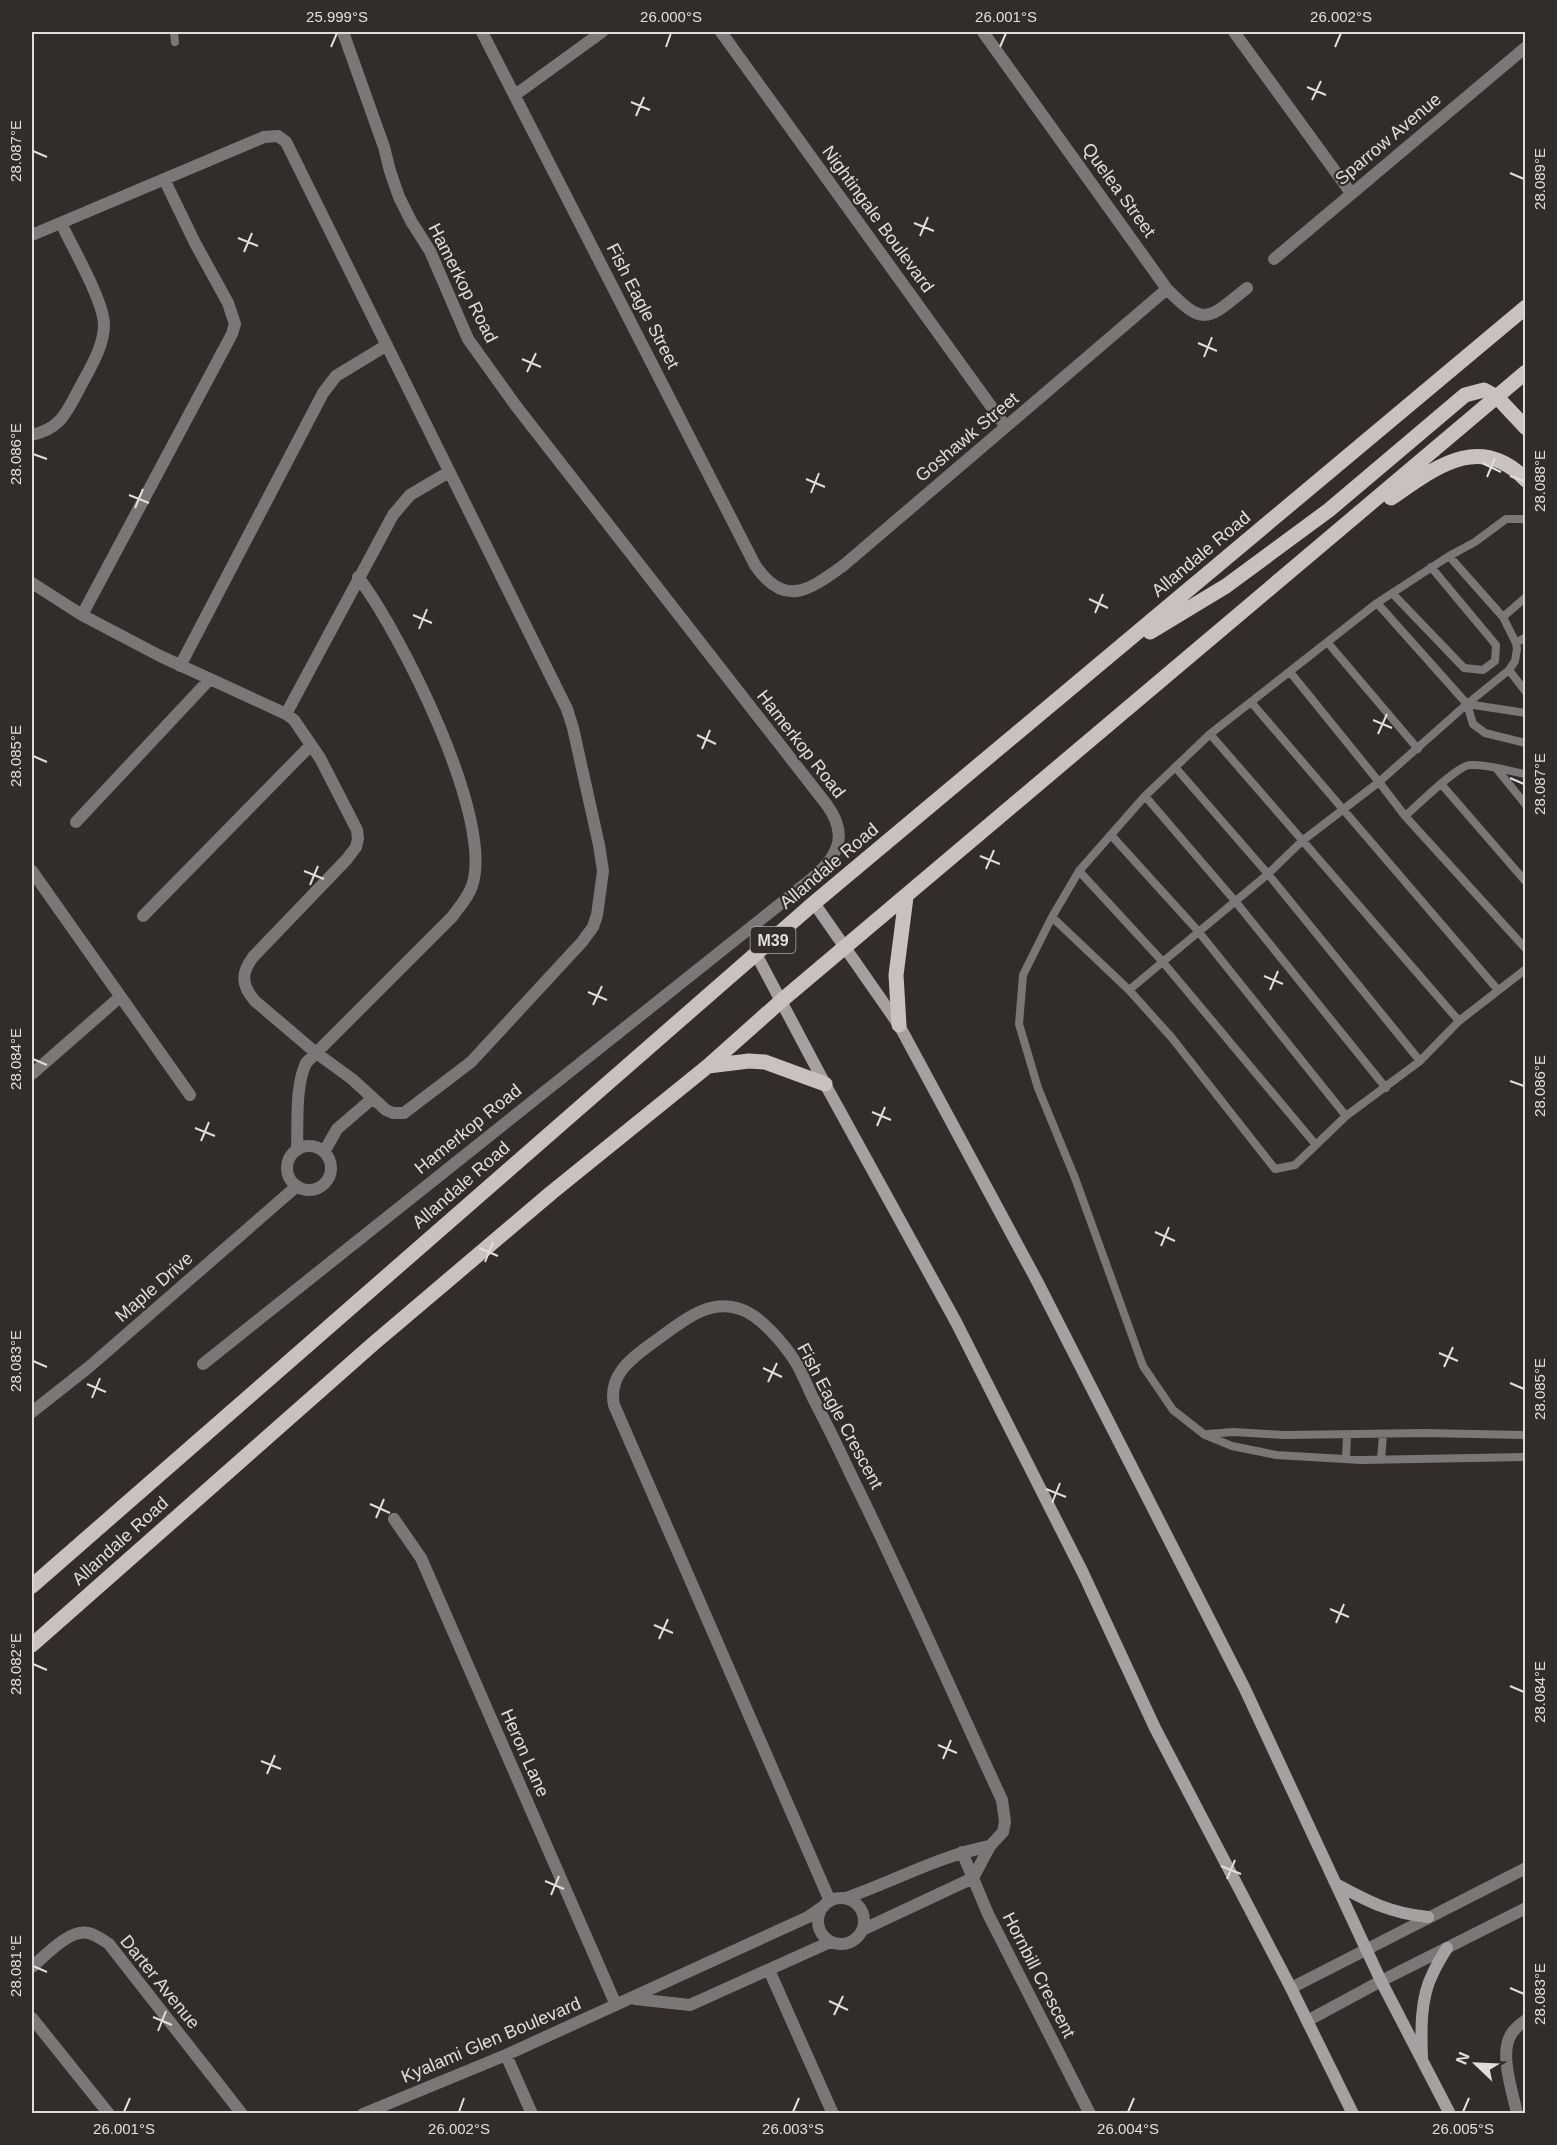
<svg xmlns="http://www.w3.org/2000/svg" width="1557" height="2145" font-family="Helvetica,sans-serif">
	<rect width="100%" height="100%" fill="#322d2a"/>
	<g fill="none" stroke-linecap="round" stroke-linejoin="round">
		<path stroke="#7b7777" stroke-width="8" d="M174,32L175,42
			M1449,556L1475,542L1506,519H1523L1526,521
			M1393,594L1464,668L1483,670L1495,661L1496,645L1431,567
			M1377,603L1210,734L1145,796L1079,871L1052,917L1023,975L1019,1024L1038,1088L1075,1178L1143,1366L1173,1410L1205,1435L1232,1446L1276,1455L1361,1460L1526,1457
			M1503,617L1526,597
			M1328,643L1418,749
			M1516,643L1526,637
			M1509,670L1526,692
			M1290,672L1379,782L1467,704L1509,670L1515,661L1517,649L1516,643L1503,617L1449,556L1377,603L1467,704L1473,724L1485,733L1526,743
			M1251,702L1498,990
			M1467,704L1526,713
			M1210,734L1459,1021
			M1175,767L1268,874L1420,1061
			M1496,768L1526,805
			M1526,774C1508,771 1488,764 1470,765C1458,765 1418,805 1405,816L1526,949
			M1442,785L1526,882
			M1145,796L1235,901L1386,1088
			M1111,835L1198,931L1346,1116
			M1079,871L1162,961L1316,1145
			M1052,917L1129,990L1172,1038L1275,1169L1295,1165L1346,1116L1420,1061L1459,1021L1526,969
			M1129,990L1268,874L1302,841L1379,782L1405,816
			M1208,1434L1233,1432L1285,1435L1424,1433L1526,1435
			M1346,1459L1347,1435
			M1381,1460L1383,1434"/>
		<path stroke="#7b7777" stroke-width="12" d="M482,32L755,565C785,609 809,590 844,565L1167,289
			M721,32L1006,427
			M983,32L1167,289C1205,328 1208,319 1247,288
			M1234,32L1351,193
			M515,95L602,32
			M32,235L264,137L278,136L286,142L567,709L573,728L599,845L603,871L597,915L593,927L582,942L471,1062L404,1113H393L386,1110L352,1079L315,1052L255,1001C241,985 241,973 253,957L347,859L356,847L358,839L357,830L320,758L294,720L286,714L160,656L82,615L32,583
			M1274,259L1526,47
			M32,435C58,429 65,416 77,393C87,373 104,348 104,325C104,301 72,247 61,223
			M82,615L232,334L235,324L228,303L195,243L164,179
			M180,666L323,393L336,376L387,345
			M286,714L393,515L410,495L449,472
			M76,822L210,679
			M32,871L190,1095
			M143,916L311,745
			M32,1074L120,997
			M287 1168a22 22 0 1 1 44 0a22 22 0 1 1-44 0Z
			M297,1150C298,1124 295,1086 306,1063L452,917C459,907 468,898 472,886C495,819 400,632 358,577
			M324,1152L337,1129L373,1098
			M203,1364L809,881C837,858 850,837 827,805L516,406L468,339L430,251L411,221L399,197L390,171L384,147L343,32
			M32,1412L89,1367L297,1186
			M394,1519L421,1558L616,2005
			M962,1852L988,1914L1090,2114
			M818 1921a23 23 0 1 1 46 0a23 23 0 1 1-46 0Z
			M846,1898C895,1881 939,1856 990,1846
			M830,1901L614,1405C608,1376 630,1359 651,1344C677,1326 706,1297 740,1309C760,1315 784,1344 795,1361C802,1372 807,1386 813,1398C826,1423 839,1449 851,1475C904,1582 952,1692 1002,1800L1005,1822L1003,1832L990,1846L973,1878
			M862,1930L973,1878
			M32,1967C45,1956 69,1929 88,1933C95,1934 103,1940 109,1944L242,2114
			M769,1970L833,2114
			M1291,1988L1526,1868
			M635,1999L690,2005L830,1942
			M32,2018L109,2114
			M1307,2021L1381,1981L1526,1908
			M506,2055L532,2114
			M363,2114L506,2055L808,1917L824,1906
			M1517,2114C1513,2092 1498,2052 1512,2033C1515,2028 1521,2024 1526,2020"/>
		<path stroke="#a6a1a0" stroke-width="12" d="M814,903L899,1025L1037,1281L1244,1687L1381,1981L1450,2114
			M756,954L825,1084L956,1322L1083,1573L1155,1728L1291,1988L1353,2114
			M1336,1884C1369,1902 1390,1913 1428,1917
			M1422,2058C1421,2030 1420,1998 1433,1973C1437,1964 1442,1956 1447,1948"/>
		<path stroke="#c8c1c0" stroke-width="15" d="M1391,498C1434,469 1479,431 1526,480
			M1150,632L1226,586L1329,510L1465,395L1484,390L1497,397L1526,428
			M899,1025L896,975L906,897
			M708,1066L749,1061L765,1062L825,1084
			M32,1586L814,903L1526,307
			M32,1645L373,1344L551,1193L708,1066L781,1001L1526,372"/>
	</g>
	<path fill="none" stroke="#e0dddb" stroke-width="2" d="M331,47L337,33M666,47L671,33M1000,47L1006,33M1335,47L1341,33M1307,87L1326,95M1312,100L1321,81M631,102L650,110M636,116L644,97M33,151L47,157M1510,173L1524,179M914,223L934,231M920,236L928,217M238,238L258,246M244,252L252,233M1198,343L1217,351M1204,357L1212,337M522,359L541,367M527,372L536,353M33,454L47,459M1482,463L1501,472M1510,476L1524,481M1487,477L1495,458M806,479L825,487M811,493L819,473M129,495L149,503M135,508L143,489M1089,599L1108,608M1095,613L1103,594M413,615L432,623M419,629L427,609M1373,720L1392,728M1378,734L1387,714M697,735L716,744M702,749L710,730M33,756L47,762M1510,778L1524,784M980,856L1000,864M986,869L994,850M304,871L324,879M310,885L318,866M1264,976L1283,984M1270,990L1278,971M588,992L607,1000M593,1005L602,986M33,1059L47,1065M1510,1081L1524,1086M872,1112L891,1120M877,1126L885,1107M195,1128L215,1136M201,1141L209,1122M1155,1232L1175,1241M1161,1246L1169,1227M479,1248L498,1256M485,1262L493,1242M1439,1353L1458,1361M33,1361L47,1367M1444,1367L1453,1347M763,1368L782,1377M768,1382L777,1363M1510,1383L1524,1389M87,1384L106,1392M92,1398L100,1378M1046,1489L1066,1497M1052,1503L1060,1483M370,1504L390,1513M376,1518L384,1499M1330,1609L1349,1617M1336,1623L1344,1604M654,1625L673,1633M659,1639L668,1619M33,1664L47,1670M1510,1686L1524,1692M938,1745L957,1753M943,1759L951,1740M261,1761L281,1769M267,1774L275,1755M1221,1866L1241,1874M1227,1879L1235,1860M545,1881L564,1889M551,1895L559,1876M33,1966L47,1972M1510,1988L1524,1994M829,2001L848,2010M834,2015L843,1996M153,2017L172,2025M158,2031L166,2011M124,2112L130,2098M459,2112L464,2098M793,2112L799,2098M1128,2112L1134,2098M1463,2112L1469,2098"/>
	<g text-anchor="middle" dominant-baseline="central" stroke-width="4.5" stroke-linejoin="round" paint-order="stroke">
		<rect fill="#322d2a" stroke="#aca8a6" stroke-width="1.5" x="750.5" y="927" width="45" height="26" rx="4.5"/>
		<g font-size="16" font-weight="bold" fill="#e0dddb">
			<text x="773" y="940">M39</text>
		</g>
		<g font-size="18" fill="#e0dddb" stroke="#322d2a">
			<text transform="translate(1388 139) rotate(-40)">Sparrow Avenue</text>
			<text transform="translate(1119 190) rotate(54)">Quelea Street</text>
			<text transform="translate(878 219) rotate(54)">Nightingale Boulevard</text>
			<text transform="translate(463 283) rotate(63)">Hamerkop Road</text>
			<text transform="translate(643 306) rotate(63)">Fish Eagle Street</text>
			<text transform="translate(967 437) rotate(-40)">Goshawk Street</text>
			<text transform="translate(1201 554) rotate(-40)">Allandale Road</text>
			<text transform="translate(801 744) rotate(52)">Hamerkop Road</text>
			<text transform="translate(829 866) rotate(-40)">Allandale Road</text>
			<text transform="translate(468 1129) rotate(-39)">Hamerkop Road</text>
			<text transform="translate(461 1185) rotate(-41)">Allandale Road</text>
			<text transform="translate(154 1287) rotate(-41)">Maple Drive</text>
			<text transform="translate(840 1416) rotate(62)">Fish Eagle Crescent</text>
			<text transform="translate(120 1541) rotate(-42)">Allandale Road</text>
			<text transform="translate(525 1753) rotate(66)">Heron Lane</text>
			<text transform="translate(1039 1975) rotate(63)">Hornbill Crescent</text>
			<text transform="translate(160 1982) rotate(51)">Darter Avenue</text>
			<text transform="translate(491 2040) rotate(-23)">Kyalami Glen Boulevard</text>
		</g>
	</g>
	<rect width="1557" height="2145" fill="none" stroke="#322d2a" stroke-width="66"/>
	<g transform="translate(1476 2064) rotate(293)" stroke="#322d2a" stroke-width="4.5" paint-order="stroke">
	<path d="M0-4.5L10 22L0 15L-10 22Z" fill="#e0dddb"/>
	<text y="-9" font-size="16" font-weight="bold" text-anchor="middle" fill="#e0dddb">N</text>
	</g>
	<rect x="33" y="33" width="1491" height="2079" fill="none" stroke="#e0dddb" stroke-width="2"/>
	<g font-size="15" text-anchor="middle" fill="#e0dddb">
		<text x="337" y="22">25.999°S</text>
		<text x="671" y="22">26.000°S</text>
		<text x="1006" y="22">26.001°S</text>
		<text x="1341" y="22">26.002°S</text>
		<text transform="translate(16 151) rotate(-90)" y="5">28.087°E</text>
		<text transform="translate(1540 179) rotate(-90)" y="5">28.089°E</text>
		<text transform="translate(16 454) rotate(-90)" y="5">28.086°E</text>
		<text transform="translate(1540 481) rotate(-90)" y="5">28.088°E</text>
		<text transform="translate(16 756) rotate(-90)" y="5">28.085°E</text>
		<text transform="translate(1540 784) rotate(-90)" y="5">28.087°E</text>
		<text transform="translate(16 1059) rotate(-90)" y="5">28.084°E</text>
		<text transform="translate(1540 1086) rotate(-90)" y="5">28.086°E</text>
		<text transform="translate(16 1361) rotate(-90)" y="5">28.083°E</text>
		<text transform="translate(1540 1389) rotate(-90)" y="5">28.085°E</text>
		<text transform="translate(16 1664) rotate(-90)" y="5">28.082°E</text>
		<text transform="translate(1540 1692) rotate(-90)" y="5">28.084°E</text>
		<text transform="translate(16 1966) rotate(-90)" y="5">28.081°E</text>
		<text transform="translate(1540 1994) rotate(-90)" y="5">28.083°E</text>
		<text x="124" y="2134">26.001°S</text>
		<text x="459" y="2134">26.002°S</text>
		<text x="793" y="2134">26.003°S</text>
		<text x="1128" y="2134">26.004°S</text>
		<text x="1463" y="2134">26.005°S</text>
	</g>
</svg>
